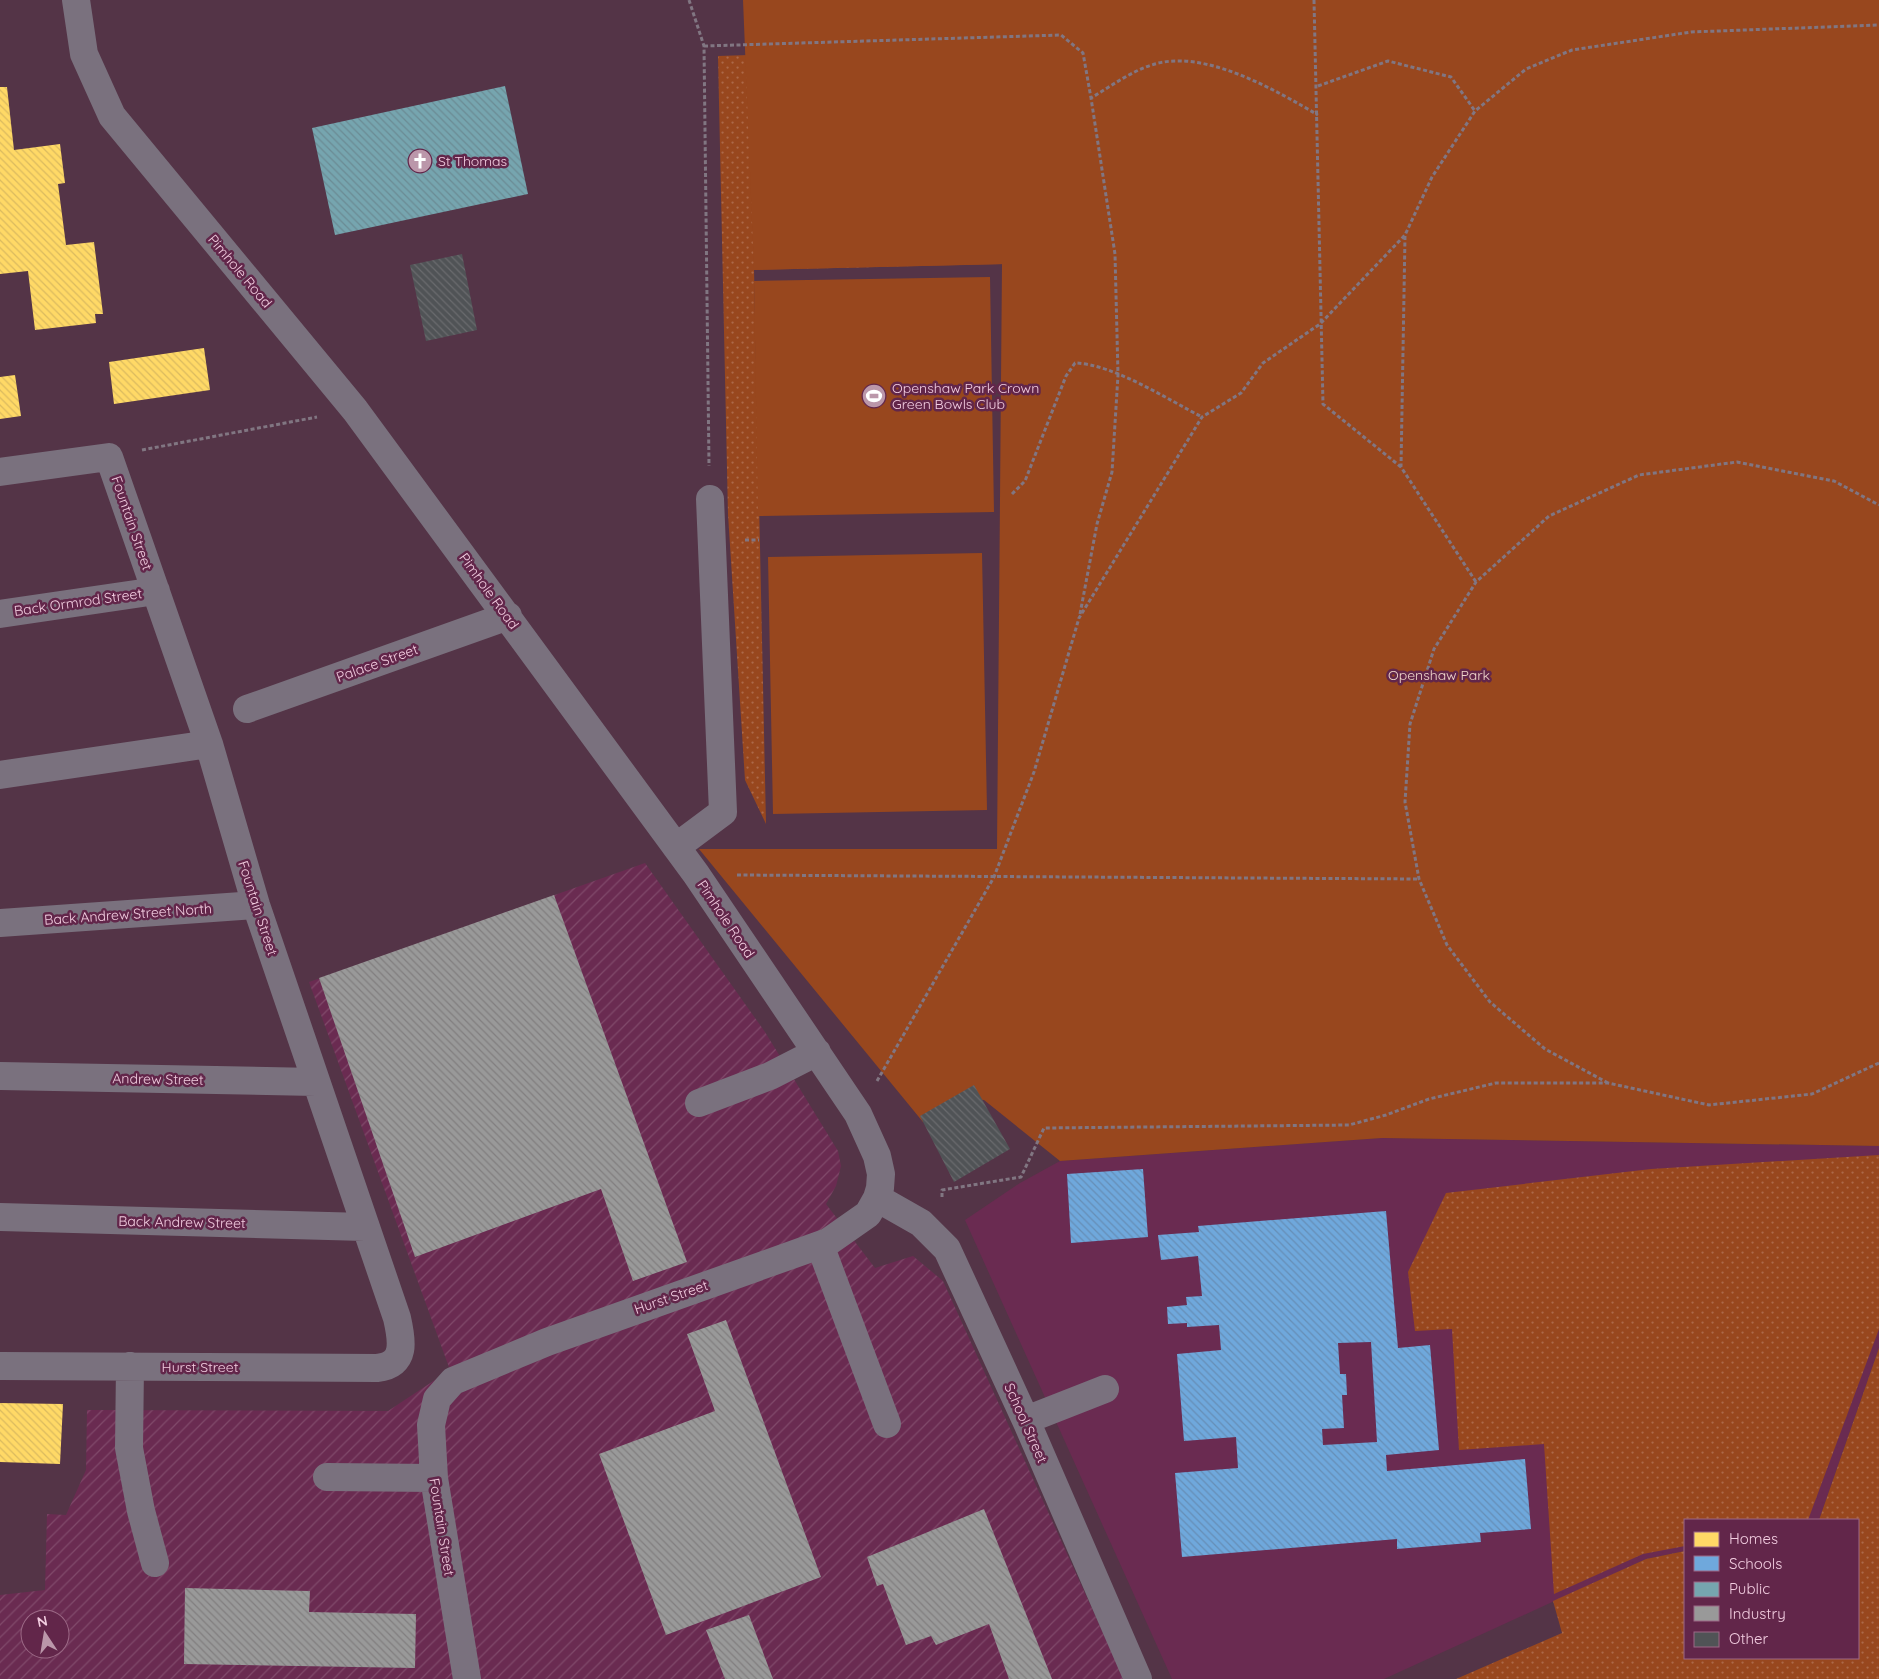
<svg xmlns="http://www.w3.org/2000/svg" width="1879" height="1679" font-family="Quicksand,sans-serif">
	<defs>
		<pattern id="industrial-furrows" width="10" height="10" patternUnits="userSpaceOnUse" patternTransform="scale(1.25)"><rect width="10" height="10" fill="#6a2b51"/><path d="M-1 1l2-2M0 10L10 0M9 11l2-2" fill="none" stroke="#80496a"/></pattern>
		<pattern id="grass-dots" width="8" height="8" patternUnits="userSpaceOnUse" patternTransform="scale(1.25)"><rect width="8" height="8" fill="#98471e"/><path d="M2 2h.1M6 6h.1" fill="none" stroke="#ac6949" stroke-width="1.8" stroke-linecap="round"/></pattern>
		<pattern id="homes-back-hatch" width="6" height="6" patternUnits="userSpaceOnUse" patternTransform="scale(1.25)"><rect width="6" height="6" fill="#ffd966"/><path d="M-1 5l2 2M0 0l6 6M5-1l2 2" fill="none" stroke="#dbba5f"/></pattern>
		<pattern id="schools-back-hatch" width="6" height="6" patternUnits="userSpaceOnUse" patternTransform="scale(1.25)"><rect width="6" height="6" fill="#6fa8dc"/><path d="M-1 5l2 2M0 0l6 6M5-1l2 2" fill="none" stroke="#668eb6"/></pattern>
		<pattern id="public-back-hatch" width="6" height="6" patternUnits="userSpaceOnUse" patternTransform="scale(1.25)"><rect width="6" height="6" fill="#76a5af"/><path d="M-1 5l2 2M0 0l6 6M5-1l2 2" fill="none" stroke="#6b8b94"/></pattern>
		<pattern id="industry-back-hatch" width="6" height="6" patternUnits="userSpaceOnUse" patternTransform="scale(1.25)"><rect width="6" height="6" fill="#999"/><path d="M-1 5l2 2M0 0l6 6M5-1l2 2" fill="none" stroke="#817e7f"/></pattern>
		<pattern id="building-back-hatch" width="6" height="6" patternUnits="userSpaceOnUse" patternTransform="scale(1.25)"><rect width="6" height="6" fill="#505356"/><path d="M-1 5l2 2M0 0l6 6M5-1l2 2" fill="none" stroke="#6a6b6e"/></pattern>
	</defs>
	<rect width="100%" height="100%" fill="#543447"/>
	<path fill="#6a2b51" d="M1382,1138L1879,1146V1348L1819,1520H1685V1551L1646,1559L1384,1679H1172L965,1220L1020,1183L1060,1161Z"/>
	<path fill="url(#industrial-furrows)" fill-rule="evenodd" d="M645,863L765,1032L838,1151L841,1166L836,1186L826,1204L875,1268L913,1256L943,1281L1124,1679H0V1595L45,1590L47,1514L66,1515L86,1470L87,1410L388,1411L450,1370L309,982ZM30,1619H60V1649H30Z"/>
	<path fill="url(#grass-dots)" d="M1054,45L1008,264L754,270L766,824L745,780L728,514L718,56Z
		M1879,1155V1329L1808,1520H1685V1546L1643,1554L1554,1594L1544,1444L1459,1450L1452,1329L1415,1331L1408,1272L1446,1193L1651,1169Z
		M1879,1348V1679H1456L1562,1633L1553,1601L1646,1559L1685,1551V1658H1858V1520H1819Z"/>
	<path fill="#98471e" d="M743,0H1879V1146L1382,1138L1060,1161L984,1100L959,1098L923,1122L699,849H997L1002,264L754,270Z
		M990,277L994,512L758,516L754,281Z
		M982,553L987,810L773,814L768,557Z"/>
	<path fill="url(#homes-back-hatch)" d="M0,87H7L14,150L60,144L65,183L58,184L66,245L94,242L103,314H95L96,323L35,330L28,271L0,274Z
		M204,348L210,390L114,404L109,362Z
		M15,375L21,416L0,419V377Z
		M0,1403L63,1404L60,1464L0,1462Z"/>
	<path fill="url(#schools-back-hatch)" fill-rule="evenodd" d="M1143,1169L1148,1237L1071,1243L1067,1174Z
		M1386,1211L1398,1348L1430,1345L1439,1450L1386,1455L1387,1471L1525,1459L1531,1529L1480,1533L1481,1542L1397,1549V1539L1182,1557L1175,1473L1238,1468L1236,1437L1184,1441L1177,1354L1221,1350L1219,1325L1187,1327V1323L1168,1324L1167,1307L1187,1305L1186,1297L1202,1296L1198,1256L1161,1260L1158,1235L1199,1232L1198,1226ZM1371,1342L1377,1442L1323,1445L1322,1429L1344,1428L1342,1395H1347L1346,1374H1340L1338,1343Z"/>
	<path fill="url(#public-back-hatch)" d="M505,86L528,194L335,235L312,128Z"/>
	<path fill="url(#industry-back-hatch)" d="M554,895L687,1262L633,1281L601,1189L415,1257L319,978Z
		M726,1320L821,1577L666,1635L599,1454L715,1411L687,1334Z
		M984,1509L1052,1679H1009L989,1624L936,1645L931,1636L906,1645L883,1584L877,1586L867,1557Z
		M185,1588L310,1591L309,1612L416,1614L415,1668L184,1664Z
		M749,1615L773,1679H725L706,1630Z"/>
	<path fill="url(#building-back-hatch)" d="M462,254L477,330L426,341L410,265Z
		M974,1085L1010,1149L954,1182L920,1116Z"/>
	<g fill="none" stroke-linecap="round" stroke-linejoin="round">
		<path stroke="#817682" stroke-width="3" stroke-dasharray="4 2.5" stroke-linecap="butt" d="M689,0L704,46L709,466
			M1314,0L1323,404L1401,467
			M704,46L1061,35L1083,53L1091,98
			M1318,86L1388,61L1451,77L1475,111
			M1405,236L1401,467L1476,582
			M142,450L317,417
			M1012,494L1025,481L1066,376L1075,363C1113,364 1167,399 1202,417
			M745,540H759
			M1080,614L1097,524L1112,472L1118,375L1115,254L1091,98C1113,85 1138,66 1164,62C1213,54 1277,91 1318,115
			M737,875L1419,879
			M877,1081L994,877L1034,772L1079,618L1202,417L1241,393L1263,363L1320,324L1405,235L1432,177L1475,111L1526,69L1572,50L1691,32L1879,25
			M1608,1083L1545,1049L1490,1002L1447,945L1419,879L1405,802L1410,724L1434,649L1476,582L1549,516L1639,475L1737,462L1834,481L1879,505
			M942,1197V1190L1021,1177L1044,1128L1349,1125L1386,1115L1429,1099L1496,1083H1608L1709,1105L1812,1094L1879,1063"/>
		<path stroke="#7a717e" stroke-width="28" d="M76,0L84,54L112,116L355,410L696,874L858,1114L877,1156L881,1174L880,1188L877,1198L868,1214L828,1242L547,1342L453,1381L437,1399L431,1425L434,1478L467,1679
			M0,472L109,457L209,744L256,905L397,1318C402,1340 407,1365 377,1368L0,1366
			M0,614L156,591
			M247,709L508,616
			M0,775L209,744
			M676,847L723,812L710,499
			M0,923L256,905
			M0,1076L316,1082
			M699,1103L770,1076L817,1052
			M877,1198L921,1223L947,1249L1028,1425L1138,1679
			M0,1217L365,1227
			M820,1245L887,1424
			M130,1366L129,1448L141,1511L155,1563
			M1026,1420L1105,1389
			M327,1477L434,1478"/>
	</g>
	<defs>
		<g id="church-disc" transform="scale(1.25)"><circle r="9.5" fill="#bb97aa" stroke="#62264a"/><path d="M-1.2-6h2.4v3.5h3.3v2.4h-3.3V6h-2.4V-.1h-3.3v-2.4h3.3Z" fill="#fff"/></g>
		<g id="stadium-disc" transform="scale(1.25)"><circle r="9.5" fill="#bb97aa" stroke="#62264a"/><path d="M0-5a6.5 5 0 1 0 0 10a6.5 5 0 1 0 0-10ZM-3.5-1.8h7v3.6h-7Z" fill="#fff"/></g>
	</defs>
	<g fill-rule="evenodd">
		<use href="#church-disc" x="420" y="161"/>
		<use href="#stadium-disc" x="874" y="396"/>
	</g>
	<g text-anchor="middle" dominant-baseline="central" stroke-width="5" stroke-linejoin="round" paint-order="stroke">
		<g font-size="14" fill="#f2cde0" stroke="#62264a" text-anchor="start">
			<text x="438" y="161">St Thomas</text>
			<text x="892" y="388">Openshaw Park Crown<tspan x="892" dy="16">Green Bowls Club</tspan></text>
		</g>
		<g font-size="14" fill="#f2cde0" stroke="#62264a">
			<text transform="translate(240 271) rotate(50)">Pimhole Road</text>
			<text transform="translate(132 523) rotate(71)">Fountain Street</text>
			<text transform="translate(489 591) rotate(54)">Pimhole Road</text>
			<text transform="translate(78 602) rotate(-8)">Back Ormrod Street</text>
			<text transform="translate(377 663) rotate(-20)">Palace Street</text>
			<text transform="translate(258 908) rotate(72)">Fountain Street</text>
			<text transform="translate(128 914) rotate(-4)">Back Andrew Street North</text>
			<text transform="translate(726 919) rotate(56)">Pimhole Road</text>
			<text transform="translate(158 1079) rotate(1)">Andrew Street</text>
			<text transform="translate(182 1222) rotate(1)">Back Andrew Street</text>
			<text transform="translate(671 1297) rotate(-19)">Hurst Street</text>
			<text x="200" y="1367">Hurst Street</text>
			<text transform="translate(1026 1423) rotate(66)">School Street</text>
			<text transform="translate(442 1527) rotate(81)">Fountain Street</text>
		</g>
		<g font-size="14" fill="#efd5ca" stroke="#62264a">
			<text x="1439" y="675">Openshaw Park</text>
		</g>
	</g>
	<rect x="1684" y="1519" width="175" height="140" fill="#62264a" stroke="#9c6986"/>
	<rect x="1694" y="1532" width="25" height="15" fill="#ffd966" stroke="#9c6986"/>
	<text x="1729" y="1544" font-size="15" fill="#f2cde0">Homes</text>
	<rect x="1694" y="1556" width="25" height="15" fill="#6fa8dc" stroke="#9c6986"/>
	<text x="1729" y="1569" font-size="15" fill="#f2cde0">Schools</text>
	<rect x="1694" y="1582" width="25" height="15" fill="#76a5af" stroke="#9c6986"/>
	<text x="1729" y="1594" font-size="15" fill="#f2cde0">Public</text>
	<rect x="1694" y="1606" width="25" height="15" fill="#999999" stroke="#9c6986"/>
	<text x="1729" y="1619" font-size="15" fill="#f2cde0">Industry</text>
	<rect x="1694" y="1632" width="25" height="15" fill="#505356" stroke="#9c6986"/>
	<text x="1729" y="1644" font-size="15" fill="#f2cde0">Other</text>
	<g transform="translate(45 1634) rotate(348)"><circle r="24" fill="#62264a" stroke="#9c6986"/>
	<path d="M0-4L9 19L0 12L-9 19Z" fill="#bb97aa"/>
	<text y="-8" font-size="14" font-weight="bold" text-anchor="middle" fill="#f2cde0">N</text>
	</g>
</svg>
